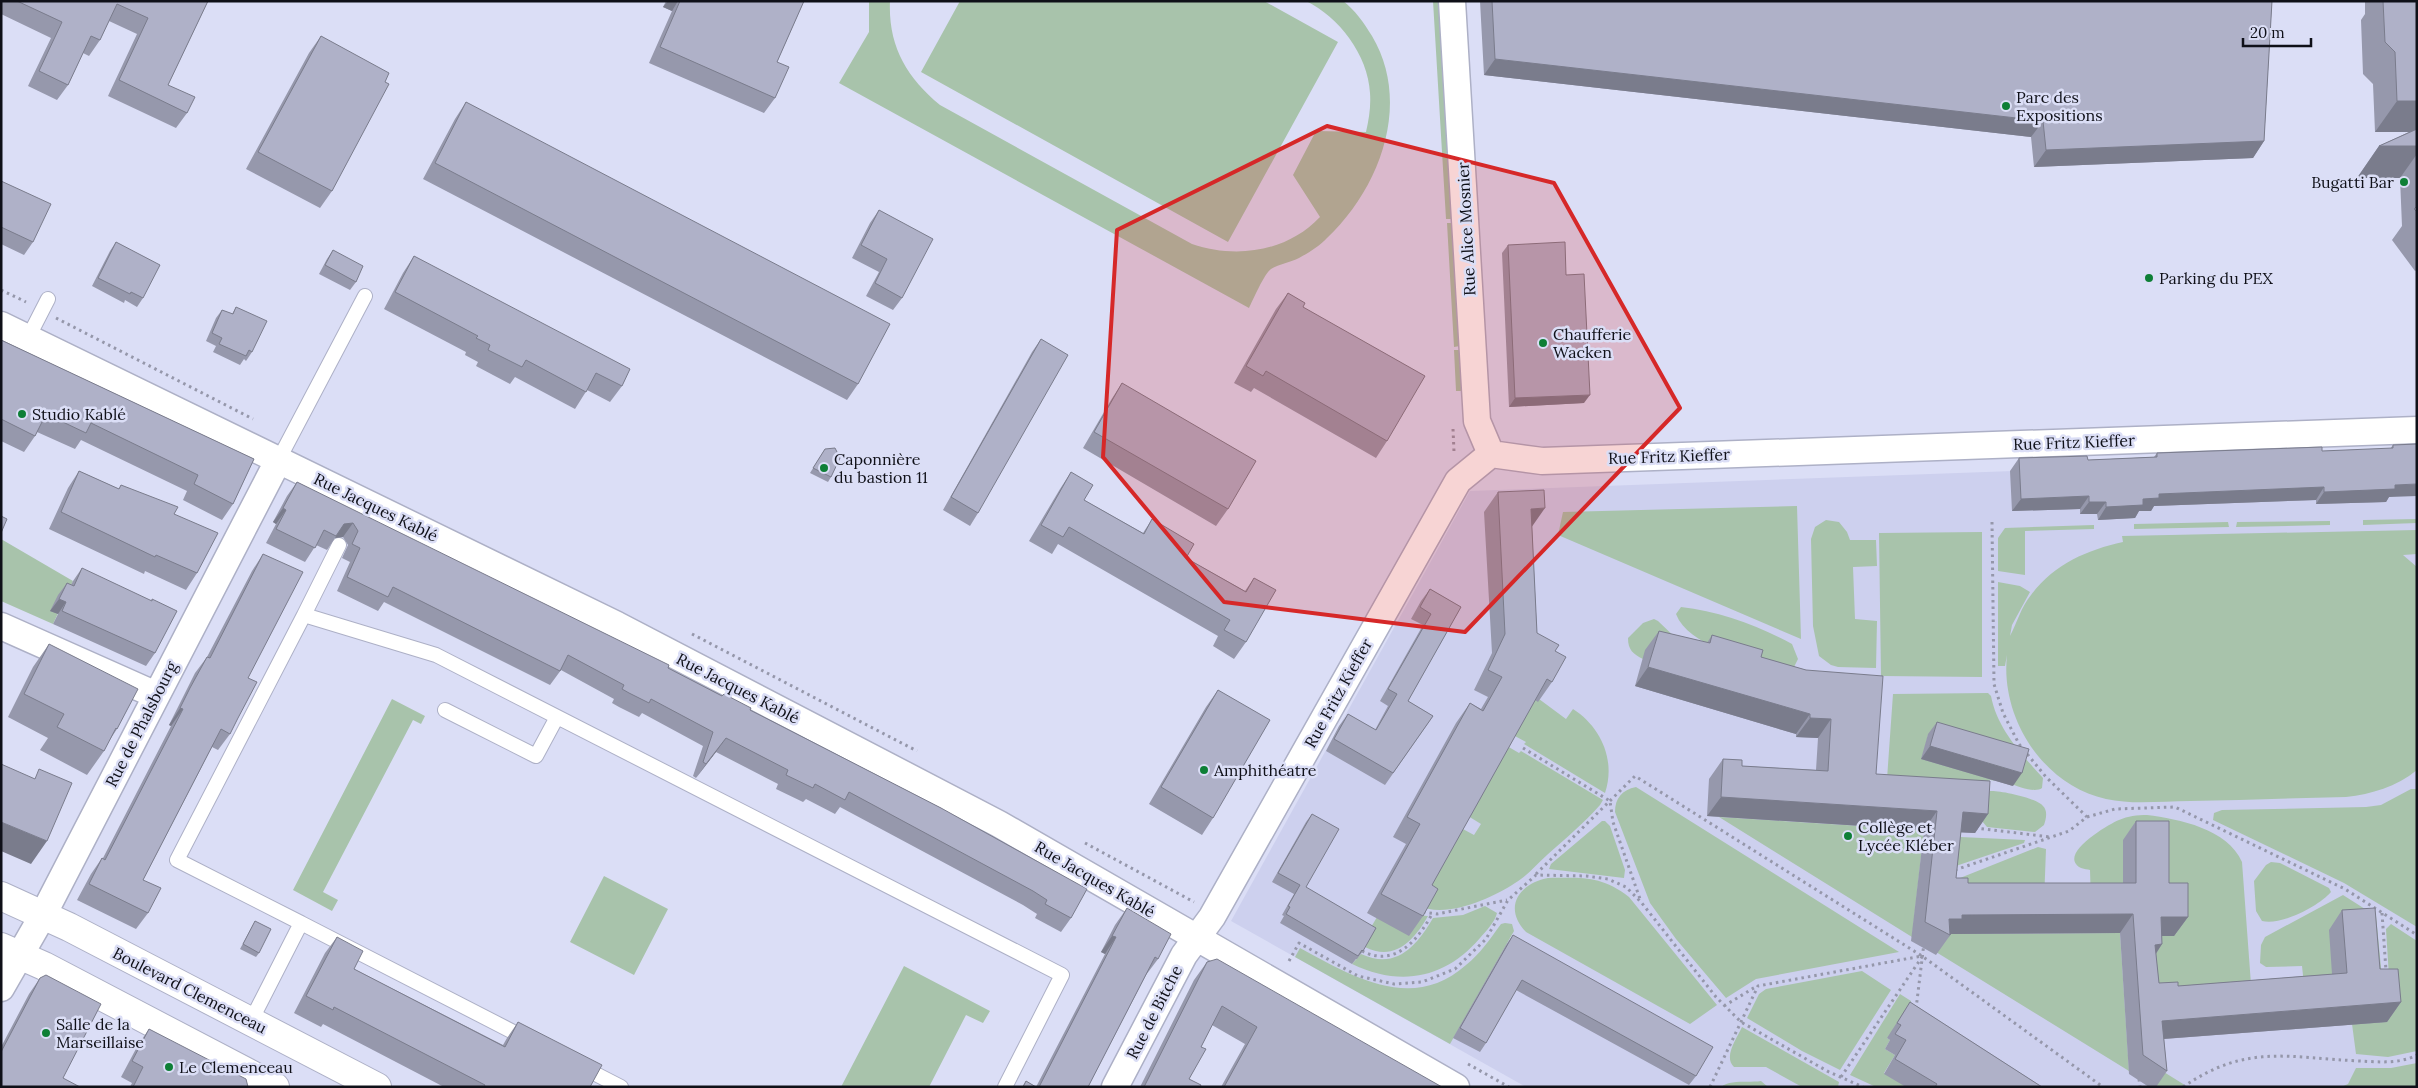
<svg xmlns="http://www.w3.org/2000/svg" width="2418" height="1088" font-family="Lora,serif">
	<rect width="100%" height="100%" fill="#dbdef6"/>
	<path fill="#cdd0ee" d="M2417,456V1087H1526L1231,921L1470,491Z"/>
	<path fill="#a8c3ab" d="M869,1H890C888,45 906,77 940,105L1192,244C1236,259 1287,252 1320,217L1293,175L1316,131L1366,132C1369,119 1371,106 1370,93C1368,55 1339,17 1306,1H1343C1355,10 1364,23 1372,36C1412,103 1380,188 1327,238C1320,246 1308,253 1299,258C1291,262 1279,264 1271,269C1264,274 1253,300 1249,308L839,83L869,32Z
		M960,1H1264L1338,42L1228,242L921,72Z
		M1433,1H1440L1453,219H1446Z
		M1447,223H1453L1460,346L1454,347Z
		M1454,350H1461L1463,391H1456Z
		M1797,506L1801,639L1558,535L1563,512Z
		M2417,519V523L2363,525V520Z
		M1826,520L1839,522L1847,532L1850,540H1876L1877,566L1853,567L1855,619L1877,621L1876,668L1838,667L1831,665L1819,656L1813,626L1811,539L1815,527Z
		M2330,521V525L2236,527L2237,522Z
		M2228,522L2229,527L2134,529V524Z
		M2094,525V529L2025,531V575L1998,571V538L2005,528Z
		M2417,530V554L2403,555L2417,567V770C2396,787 2372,794 2346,797C2294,798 2242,800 2190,801C2162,801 2133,805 2106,799C2043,785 2000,718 2007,655L2005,666H1998V582L2020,586L2030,592L2012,625L2010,636C2017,623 2021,607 2031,595C2054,564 2087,550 2123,542L2122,536Z
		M1982,532V677L1881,676L1879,533Z
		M1,539L73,581L53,624L1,601Z
		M1681,607C1719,611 1759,626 1792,644L1798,659L1794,667L1784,669C1752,659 1689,648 1676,614Z
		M1654,619L1658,621L1681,643L1643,659C1633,654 1628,650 1628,638L1643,623Z
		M1988,693L1991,696C1997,728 2021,754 2043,778L2042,788C2024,801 1947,746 1928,735L1922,759L1997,781L1990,780L1980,785L1887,779L1893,694Z
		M392,699L425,716L421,724L413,720L323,892L338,900L332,911L293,890Z
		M1533,699H1539L1566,719L1573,709C1601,727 1616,760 1605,793L1524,744L1526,742L1513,735Z
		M1507,746L1519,753L1521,751L1603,800L1600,805C1584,823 1565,839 1547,855C1537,864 1527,876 1515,883C1493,898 1444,920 1418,905L1461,828L1474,835L1481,824L1468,816Z
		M1636,787L1899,952L1756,979L1726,998L1676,939L1650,903L1615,812C1615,798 1622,790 1636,787Z
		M2411,789H2417V927L2344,883L2213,820L2214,813L2222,810L2366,807L2381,805Z
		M1990,791C1999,790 2037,798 2043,806C2048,811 2046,819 2044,825L2035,832L1987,827L1982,821L1986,797Z
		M2147,815C2179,819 2228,829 2242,862L2252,998L2165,1005L2139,936H2174L2142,878L2091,902L2090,870C2085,869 2078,868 2076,864C2065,850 2109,824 2119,820C2128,816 2137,815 2147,815Z
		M1719,817L1924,830L1912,937Z
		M1602,821H1605L1610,826L1625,870L1624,878L1549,869L1551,864Z
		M1939,836L2025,840L2024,843L1938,872Z
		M2038,847L2046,849L2044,902L1950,882Z
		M2271,862L2280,863L2329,888L2331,892C2319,906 2281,926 2262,921L2256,911L2254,881L2266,865Z
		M604,876L668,909L634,975L570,942Z
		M1548,878C1582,878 1600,875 1629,897L1717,1005L1690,1024L1526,932C1503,908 1518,884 1548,878Z
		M2343,895L2376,916L2383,988L2350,967L2305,994L2302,966L2266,967L2260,963L2261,945L2265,937Z
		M1485,906L1497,913C1495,922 1486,931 1480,938C1445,979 1400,987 1352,964L1361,954C1396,970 1416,947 1433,918L1463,915Z
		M1380,912L1428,916C1414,941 1394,962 1365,947L1367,934Z
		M1505,923L1512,924L1514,931L1450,1044L1295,957L1300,948C1352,976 1412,1013 1466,965C1480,954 1490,939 1501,924Z
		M2391,924L2417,941V1051L2388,1057L2356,1054L2352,1024L2390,993L2386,929Z
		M2120,933L2129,1071L1936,952L1948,934Z
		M904,966L990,1011L983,1023L966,1015L929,1087H841Z
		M1862,971L1891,990L1840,1070L1802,1051L1747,1018L1759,994L1766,989Z
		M1900,994L1911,1001L1909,1023L1887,1038L1890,1040L1885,1049L1895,1055L1884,1073L1895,1080L1904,1066L1906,1087H1876L1850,1075Z
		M1742,1027L1839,1082L1838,1087H1802L1766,1067H1734C1723,1057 1737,1038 1742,1027Z
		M2417,1063V1087H2341L2348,1084L2356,1068H2391Z
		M2151,1064L2188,1087H2153Z
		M1761,1081L1768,1087H1721C1730,1079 1749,1083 1761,1081Z"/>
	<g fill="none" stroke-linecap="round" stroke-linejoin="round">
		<g stroke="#adb0c6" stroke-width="16">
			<path id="lane" d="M28,338L48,299
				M279,459L365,296
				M304,615L339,545
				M445,710L536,756L557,717
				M301,923L177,860L304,615L436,655L1062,975L1005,1087
				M251,1021L301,923L527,1039
				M582,1067L621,1087"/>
		</g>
		<g stroke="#adb0c6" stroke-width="29">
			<path id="street" d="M1452,1L1477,421L1491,454
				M1,325L617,625L999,824L1456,1087
				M1,626L156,695
				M1,988L43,915L279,459
				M1115,1087L1184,955L1212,917L1458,481L1491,454L1542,461L2417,430"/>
		</g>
		<g stroke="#adb0c6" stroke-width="30">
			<path id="secondary" d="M1,896L69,927L377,1087
				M1,947L44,966L275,1087"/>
		</g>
		<path stroke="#9597aa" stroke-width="3" stroke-dasharray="2.5 4" stroke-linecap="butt" d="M1,290L26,302
			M56,318L253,419
			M1453,429L1454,452
			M692,634L917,751
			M1523,748L1610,801L1613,822L1640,899
			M2087,817L2115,809L2175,807L2345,889L2417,935
			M1975,828L2051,837
			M1085,843L1194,902
			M1955,870L2069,831L2087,817L2046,777L2019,744L2003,713L1994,684L1992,522
			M1536,874L1635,776L1922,956L2103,1087
			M1423,912L1437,914L1507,900
			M2382,913L2386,971
			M1362,951C1395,968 1418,940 1432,914
			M1289,961L1299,943L1358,976L1394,984L1422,982L1455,969L1486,939L1508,900L1536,875L1586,876L1608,879L1626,887L1641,902L1716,997L1741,1022L1829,1072L1863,1087
			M1724,1006L1757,986
			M1916,1009L1924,943
			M1468,1064L1509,1087
			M1841,1077L1922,957
			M2139,1079L2140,1087
			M1710,1087L1758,986L1922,956
			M2183,1087C2247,1043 2288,1058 2360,1061C2378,1062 2400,1064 2417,1055"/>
		<use href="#lane" stroke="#fff" stroke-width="14"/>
		<use href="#street" stroke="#fff" stroke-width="26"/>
		<use href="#secondary" stroke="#fff" stroke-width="28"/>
	</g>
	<path fill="#9698ac" d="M1,1H208L168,85L187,113L176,128L108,96L137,34L109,21L100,40L89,56L83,53L68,85L57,100L28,86L51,38L1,14Z
		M666,1H804L777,62L775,98L764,113L649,63L672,11L663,7Z
		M1480,1H2272L2264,141L2253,158L2034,167L2031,137L1484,75Z
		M2365,1H2417V270L2415,271L2392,240L2402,226L2400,178H2357L2379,146L2409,132H2375L2373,84L2363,74L2361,20L2365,14Z
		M321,36L385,82L332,191L320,208L246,169L309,53Z
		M466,102L858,384L847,400L423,179L455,119Z
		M1,181L33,242L24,255L1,244Z
		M879,210L902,298L893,310L866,296L879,272L852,258L870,223Z
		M116,242L143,298L137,307L125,300L124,303L92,286L110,251Z
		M1508,245L1566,275L1584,403L1509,407L1502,253Z
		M333,250L356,282L350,290L319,274L327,259Z
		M414,256L622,386L610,402L587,390L575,409L515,377L510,384L476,366L478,362L465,355L466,352L384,309L403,273Z
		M1288,293L1303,307L1387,441L1376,458L1254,388L1251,392L1234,383L1276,309Z
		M236,307L252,352L246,361L244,359L240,365L213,352L216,346L206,341L216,318L222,310L232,314Z
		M1041,339L978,513L970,526L943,510L1032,352Z
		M1,340L254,459L233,504L222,520L183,500L187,491L81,440L75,449L37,432L35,436L24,452L1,441Z
		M1122,383L1228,509L1216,526L1083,448L1111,400Z
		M2417,444L2389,497L2386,502L2316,504V500L2154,506L2151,511H2139L2135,518L2098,520L2097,514H2080V509L2012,511L2010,471L2019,458L2088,460L2154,457L2157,453L2322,451L2390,449L2393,445Z
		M825,449L831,477L828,482L810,473Z
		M79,471L119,489L121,485L174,514L197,573L186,590L145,571L144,574L49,529L68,488Z
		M1071,472L1084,500L1143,533L1152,519L1186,558L1245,591L1254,578L1246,642L1234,659L1213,646L1218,636L1058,544L1052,554L1029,541L1060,489Z
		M297,482L668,668L941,808L1071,918L1061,932L1035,918L1037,914L1023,905L840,807L835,814L806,799L803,802L776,789L778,784L716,752L696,778L693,776L703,746L642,713L639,717L619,707L612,703L614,699L561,670L550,685L384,602L378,611L337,591L350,562L342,558L348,545L343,537L335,538L327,550L316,545L305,562L266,543L276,524L273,522L287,496Z
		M1498,492L1532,527L1537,633L1555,651L1552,682L1538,702L1535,700L1432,885L1423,916L1409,936L1367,913L1406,844L1393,837L1456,723L1470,703L1481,709L1488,697L1474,690L1492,653L1484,512Z
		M263,554L248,678L230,734L218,750L212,747L143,880L148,913L136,929L77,900L91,874L102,858H103L171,726L169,725L195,673L207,657L252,571Z
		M82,568L155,653L146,666L53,624L58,614L50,611L58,595L67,583L71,585L73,581Z
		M1430,589L1461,607L1408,701L1433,716L1385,785L1326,751L1339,726L1348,714L1375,730L1388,706L1380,701L1423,625L1411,619L1421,601Z
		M1659,631L1707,643L1712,635L1761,657L1806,670L1876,774L1988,814L1975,833L1961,832L1956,878L1968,883H2123V840L2136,821L2188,917L2174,936H2162V944L2156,954L2159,983L2178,986L2332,974L2329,930L2342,910L2401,1002L2387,1022L2164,1039L2167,1071L2156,1087H2149L2129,1074L2120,933L1951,934L1936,955L1911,941L1924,830L1707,816L1709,779L1723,759L1742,766L1816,770L1818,738L1796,737V734L1635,686L1645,650Z
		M49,644L117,729L109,741L104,751L87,775L40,750L48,738L8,717L33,667Z
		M1218,690L1213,818L1202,835L1149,804L1206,707Z
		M1937,722L2013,786L1921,759L1928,734Z
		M1312,814L1306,887L1363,951L1357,959H1356L1352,964L1280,923L1284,916L1282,915L1294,894L1272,882L1306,822Z
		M1127,908L1158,959L1146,975L1088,1087H1022L1026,1081L1036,1087L1105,954L1101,952L1115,925Z
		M255,921L259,953L256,957L240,949Z
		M1513,935L1696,1076L1689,1085L1516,990L1486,1043L1480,1052L1453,1038L1506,945Z
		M337,937L354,969L503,1045L507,1038L518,1022L590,1087H444L323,1024L321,1027L294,1013L325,953Z
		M1207,962L1442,1087H1221L1245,1044L1212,1025L1201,1047L1189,1079L1200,1087H1140L1194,980Z
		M40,978L63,1078L1,1087V1047L29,994Z
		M1910,1002L2042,1087H1906L1884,1074L1895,1055L1885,1049L1890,1040L1887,1038Z
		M149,1029L248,1087H130L132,1083L121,1077L138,1045Z"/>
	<path fill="#7a7c8c" d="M668,1H678L672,11L663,7Z
		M1495,59L2043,121L2031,137L1484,75Z
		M2397,101H2417V132H2375Z
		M2264,141L2253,158L2034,167L2046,150Z
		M2379,146H2417V154L2400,178H2357Z
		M1590,395L1584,403L1509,407L1515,398Z
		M2417,484V496L2389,497L2386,502L2316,504L2324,492L2395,485Z
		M2324,487L2316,500L2154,506L2151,511H2139L2135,518L2098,520L2106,507L2143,499L2159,494Z
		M2089,496L2080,509L2012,511L2021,499Z
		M2089,502H2106L2097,514H2080Z
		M283,508L286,510L276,524L273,522Z
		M1545,508L1531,528V509Z
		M353,523L343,537L335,538L344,524Z
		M59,599L66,602L58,614L50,611Z
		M1648,667L1810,714L1796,734L1635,686Z
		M180,708L183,709L171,726L169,725Z
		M1810,718L1831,719L1818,738L1796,737Z
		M726,738L716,752L696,778L706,764Z
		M1930,746L2022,773L2013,786L1921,759Z
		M1721,797L1937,811L1924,830L1707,816Z
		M1963,812L1988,814L1975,833L1949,832Z
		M1,822L47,841L31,864L1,851Z
		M2133,914L2120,933L1951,934L1948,938L1950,935L1949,919L1962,915Z
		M2161,917H2188L2174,936H2148Z
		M1112,936L1116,937L1105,954L1101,952Z
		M2162,944L2149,964L2155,945Z
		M2401,1002L2387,1022L2149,1040L2162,1021Z"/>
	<path fill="#afb1c8" stroke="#7a7c8c" d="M17,1H208L168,85L195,97L187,113L119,80L148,18L117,4L100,40L91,36L68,85L39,71L62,22Z
		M680,1H804L777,62L789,67L775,98L660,47Z
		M1492,1H2272L2264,141L2046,150L2043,121L1495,59Z
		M2383,1H2417V101H2397L2395,52L2385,42Z
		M321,36L389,73L385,82L389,84L332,191L258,152Z
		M466,102L890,324L858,384L435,163Z
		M2417,129V146H2379Z
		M1,181L51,204L33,242L1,227Z
		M2417,206V212L2414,209Z
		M879,210L933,239L902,298L875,283L887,259L861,245Z
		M116,242L160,265L143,298L131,292L130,294L98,278Z
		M1565,242L1566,275L1584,274L1590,395L1515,398L1508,245Z
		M333,250L363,266L356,282L325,265Z
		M414,256L630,369L622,386L596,373L586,392L526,360L522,367L488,350L490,345L476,338L478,336L395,292Z
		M1288,293L1305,303L1303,307L1425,376L1387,441L1266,371L1263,376L1246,366Z
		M236,307L267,321L252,352L249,350L246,356L219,344L222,338L212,333L222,310L233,314Z
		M1041,339L1068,355L978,513L951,497Z
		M1,340L254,459L233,504L194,484L198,475L91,423L86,433L46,414L35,436L1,419Z
		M1122,383L1256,461L1228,509L1094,432Z
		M2417,444V484L2395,485V489L2324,492V487L2159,494V498L2143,499V505L2106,507V502H2089V496L2021,499L2019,458L2087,456L2088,460L2157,457V453L2322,447V451L2393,448V445Z
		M835,448L840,458L831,477L813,468L825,449Z
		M79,471L119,489L121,485L178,507L174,514L218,533L197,573L156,555L155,557L61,512Z
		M1071,472L1093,485L1084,500L1144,534L1152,519L1194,544L1186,558L1246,592L1254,578L1276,590L1246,642L1224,630L1230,620L1069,527L1063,537L1041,525Z
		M297,482L669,665L668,668L722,696L724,694L751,708L750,710L941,808L1087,889L1071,918L1045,904L1047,900L1033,891L849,792L845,800L815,784L813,788L786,775L788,770L726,738L706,764L703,762L713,732L651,699L649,703L629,693L622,689L624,685L568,655L560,671L393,587L388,597L347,577L360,548L352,544L358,531L353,523L344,524L336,536L324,530L315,548L276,529L286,510L283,508Z
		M1544,490L1545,508L1531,509L1537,633L1559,645L1555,651L1566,657L1552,682L1547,679L1432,885L1438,889L1423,916L1381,894L1420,824L1407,817L1470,703L1483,711L1502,677L1488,670L1505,634L1498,492Z
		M1,516L7,519L1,533Z
		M263,554L303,572L248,678L257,682L238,718L230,734L221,729L143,880L161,888L148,913L89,884L102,858L105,860L183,709L180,708L190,688L207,657L210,658Z
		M82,568L152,601V599L177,611L155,653L62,611L66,602L59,599L67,583L74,586Z
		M1430,589L1461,607L1408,701L1433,716L1393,773L1334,739L1348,714L1376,730L1397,694L1388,689L1431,614L1420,607Z
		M1659,631L1710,643L1712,635L1763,650L1761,657L1806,670L1883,676L1876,774L1990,781L1988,814L1963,812L1956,878H1968V883H2136V821H2169V883H2188V917H2161L2162,944L2155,945L2159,983L2178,982V986L2347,973L2342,910L2375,908L2380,969H2398L2401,1002L2162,1021L2167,1071L2143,1055L2133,914L1962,915V919H1949L1950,935L1925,922L1937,811L1721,797L1723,759L1742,760V766L1828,771L1831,719L1810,718V714L1648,667Z
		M49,644L138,689L117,729L116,728L104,751L57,727L64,714L24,694Z
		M1218,690L1270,720L1213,818L1161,787Z
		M1937,722L2029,749L2022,773L1930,746Z
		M1,764L35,779L39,769L72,783L47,841L1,822Z
		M1312,814L1339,829L1306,887L1376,928L1363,951L1362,950L1358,956L1286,914L1290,907L1288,906L1300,885L1278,873Z
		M1127,908L1171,934L1158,959L1155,957L1088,1087H1039L1116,937L1112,936Z
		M255,921L271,929L259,953L243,944Z
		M1513,935L1713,1047L1696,1076L1522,980L1486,1043L1460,1028Z
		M337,937L363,951L354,969L505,1047L518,1022L602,1065L590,1087H484L485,1085L334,1007L333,1010L306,996Z
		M1217,959L1442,1087H1224L1257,1027L1222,1006L1201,1047L1206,1049L1189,1079L1201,1085L1200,1087H1144L1207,962Z
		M46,975L101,1004L63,1078L80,1087H1V1052L40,978Z
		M1910,1002L2042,1087H1935L1937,1084L1895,1059L1906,1040L1895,1034L1901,1025L1897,1023Z
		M149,1029L246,1079L248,1087H133L143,1067L132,1061Z
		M1026,1081L1036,1087H1023Z"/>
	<path fill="#d62828" fill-opacity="0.2" stroke="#d62828" stroke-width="4" stroke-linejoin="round" d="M1327,126L1554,183L1680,408L1465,632L1224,602L1103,457L1117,230Z"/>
	<g fill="#0e7f36" stroke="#dbdef6" stroke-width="2">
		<circle cx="2006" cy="106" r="5"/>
		<circle cx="2404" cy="182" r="5"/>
		<circle cx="2149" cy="278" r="5"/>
		<circle cx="1543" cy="343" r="5"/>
		<circle cx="22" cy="414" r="5"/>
		<circle cx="824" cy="468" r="5"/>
		<circle cx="1204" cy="770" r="5"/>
		<circle cx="1848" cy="836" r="5"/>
		<circle cx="46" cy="1033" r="5"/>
		<circle cx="169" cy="1067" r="5"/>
	</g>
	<g text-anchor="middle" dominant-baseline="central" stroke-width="5" stroke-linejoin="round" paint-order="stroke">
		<g font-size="16" fill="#0f1018" stroke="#dbdef6" text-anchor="start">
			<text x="2016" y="97">Parc des<tspan x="2016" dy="18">Expositions</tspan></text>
			<text x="2394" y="182" text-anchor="end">Bugatti Bar</text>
			<text x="2159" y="278">Parking du PEX</text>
			<text x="1553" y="334">Chaufferie<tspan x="1553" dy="18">Wacken</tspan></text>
			<text x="32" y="414">Studio Kablé</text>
			<text x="834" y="459">Caponnière<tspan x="834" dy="18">du bastion 11</tspan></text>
			<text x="1214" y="770">Amphithéatre</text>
			<text x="1858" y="827">Collège et<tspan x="1858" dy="18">Lycée Kléber</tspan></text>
			<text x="56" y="1024">Salle de la<tspan x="56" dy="18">Marseillaise</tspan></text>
			<text x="179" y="1067">Le Clemenceau</text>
		</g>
		<g font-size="16" fill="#0f1018" stroke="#dbdef6">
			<text transform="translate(1466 229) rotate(-93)">Rue Alice Mosnier</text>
			<text transform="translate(2074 442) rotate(-2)">Rue Fritz Kieffer</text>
			<text transform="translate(1669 456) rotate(-2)">Rue Fritz Kieffer</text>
			<text transform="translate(376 507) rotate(26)">Rue Jacques Kablé</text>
			<text transform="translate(738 688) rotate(27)">Rue Jacques Kablé</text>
			<text transform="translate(1338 693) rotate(-61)">Rue Fritz Kieffer</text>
			<text transform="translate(141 724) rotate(-63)">Rue de Phalsbourg</text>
			<text transform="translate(1095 879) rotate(30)">Rue Jacques Kablé</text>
			<text transform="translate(190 990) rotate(27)">Boulevard Clemenceau</text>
			<text transform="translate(1154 1012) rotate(-63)">Rue de Bitche</text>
		</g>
	</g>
	<rect width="2418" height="1088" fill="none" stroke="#0f1018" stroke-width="5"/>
	<path d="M2243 38v8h68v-8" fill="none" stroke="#0f1018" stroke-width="2.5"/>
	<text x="2250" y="38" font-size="15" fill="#0f1018" stroke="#dbdef6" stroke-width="4" paint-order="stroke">20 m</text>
</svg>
